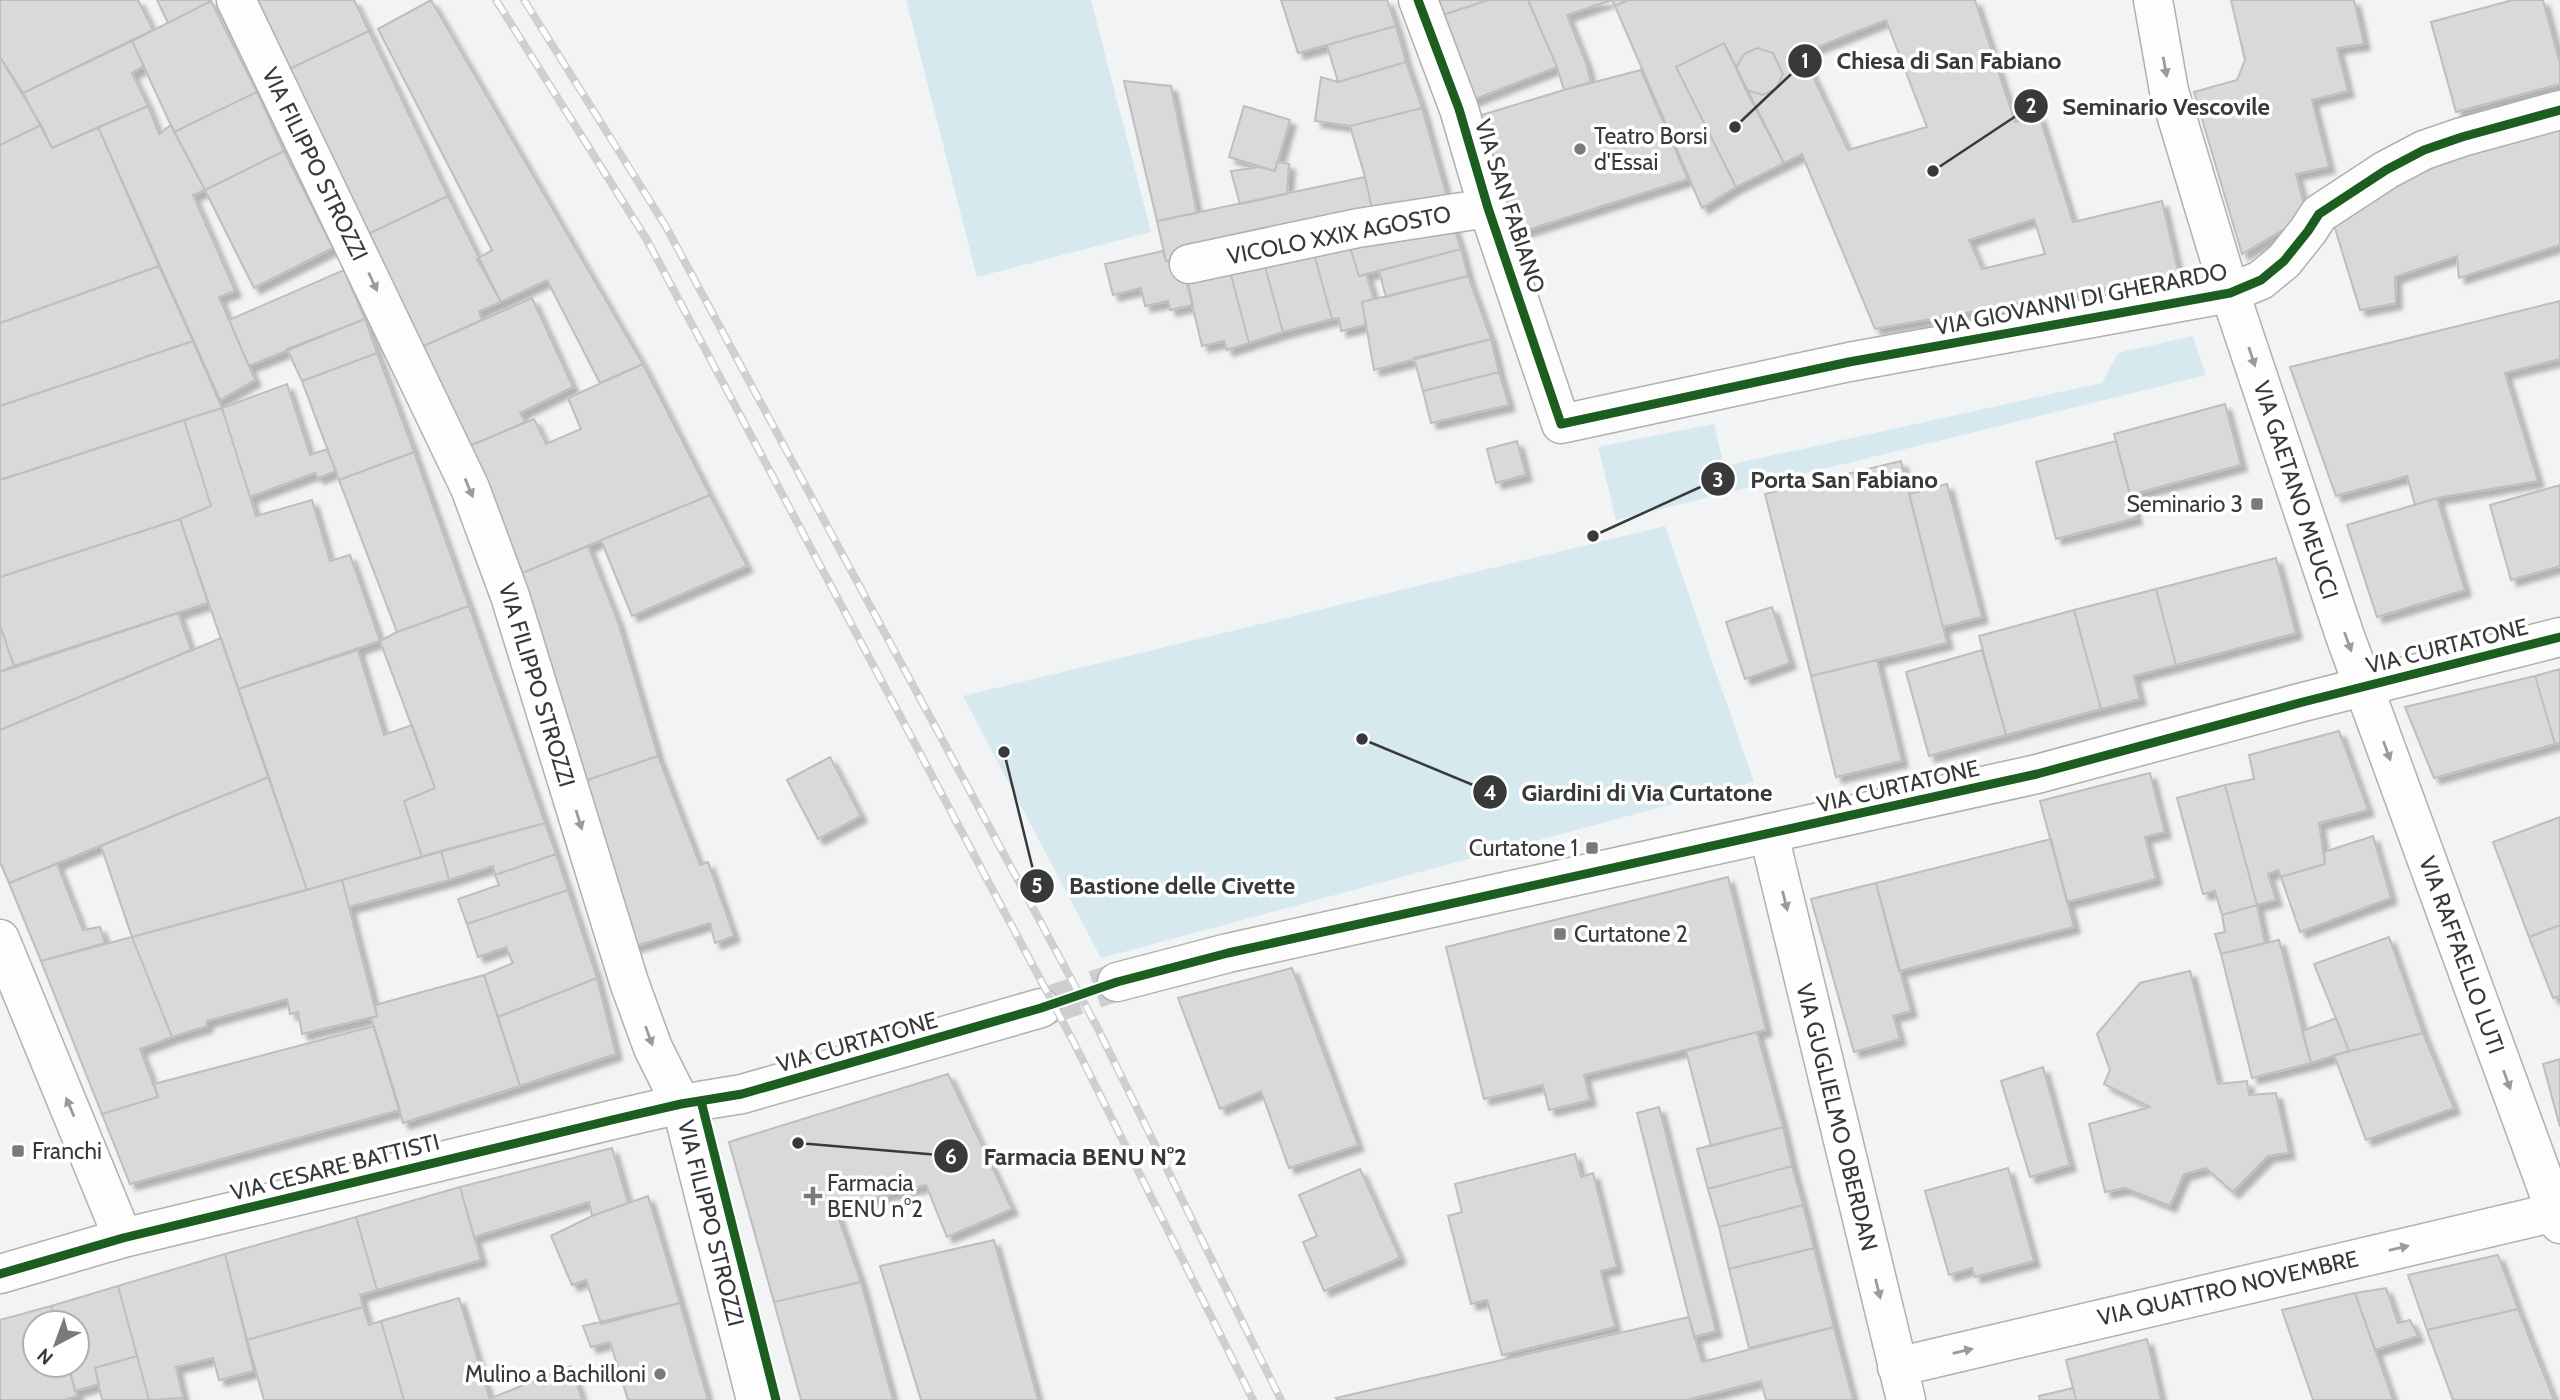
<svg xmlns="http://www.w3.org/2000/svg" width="2560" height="1400" font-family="Cabin,sans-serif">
	<defs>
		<filter id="shadow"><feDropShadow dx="6" dy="6" stdDeviation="2" flood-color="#0004"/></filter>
	</defs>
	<rect width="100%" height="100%" fill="#f2f3f4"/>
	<path fill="#d5e9ef" d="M906,0H1091L1151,232L977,277Z
		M2193,336L2206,375L1616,520L1598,447L1714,424L1724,466L2102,383L2118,353Z
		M1665,526L1754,782L1101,958L963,696Z"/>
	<path fill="#d8dada" stroke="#bdbebe" stroke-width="2" fill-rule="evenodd" filter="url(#shadow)" d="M0,0H138L153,30L23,93L0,57Z
		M157,0H211V1L168,23Z
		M250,0H354L369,31L285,71Z
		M431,0L643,364L600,383L547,280L501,302L477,259L492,250L378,29Z
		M1281,0H1387L1396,26L1298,53Z
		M1427,0H1489L1433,18Z
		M1489,0H1528L1557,67L1465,103L1433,18Z
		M1528,0H1612L1567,15L1586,63L1591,82L1564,90L1557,67Z
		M1612,0H1628L1615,6Z
		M1628,0H1975L2015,122L2039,115L2073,222L2162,201L2179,275L1875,329L1802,154L1784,163L1746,90L1763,95L1776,89L1783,74L1773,53L1757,48L1744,54L1736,68L1724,43L1676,67L1736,187L1702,208L1615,6ZM1886,20L1927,127L1848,150L1802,53ZM2034,219L2045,254L1982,269L1969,240Z
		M2231,0H2354L2364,44L2337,48L2348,91L2312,100L2329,167L2296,174L2307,216L2242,254L2194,92L2237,80L2245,60Z
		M2513,0H2543L2560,64V84L2456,112L2431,22Z
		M211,1L257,92L174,132L132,41Z
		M1396,26L1406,62L1338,82L1327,45Z
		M369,31L448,196L364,236L285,71Z
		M132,41L144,66L132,73L148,106L52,148L23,93Z
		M1724,43L1784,163L1736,187L1676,67Z
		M1757,48L1773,53L1783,74L1776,89L1763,95L1746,90L1736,68L1744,54Z
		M0,57L41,125L0,145Z
		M1406,62L1422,108L1350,126L1315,121L1321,77L1338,82Z
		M1641,70L1688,179L1518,233L1472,118L1564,90Z
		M1124,81L1171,86L1197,213L1157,221Z
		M257,92L284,151L205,190L174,132Z
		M148,106L159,134L171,125L205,190L193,195L235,291L219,297L255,380L220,400L98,127Z
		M1244,106L1290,120L1275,171L1229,157Z
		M1422,108L1449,204L1374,218L1365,177L1350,126Z
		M2560,116V245L2459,278L2457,256L2395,277L2396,303L2360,310L2330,212L2397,173Z
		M41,125L52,148L98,127L159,266L0,323V145Z
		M284,151L333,248L254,288L205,190Z
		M1277,162L1289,164L1287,194L1240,204L1231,171L1259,167L1275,171Z
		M1365,177L1374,218L1166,261L1157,221Z
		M448,196L501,302L479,311L482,320L419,348L364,236Z
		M1451,219L1461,249L1359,276L1347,238Z
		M1347,238L1359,276L1366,274L1374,299L1362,302L1366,325L1341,331L1339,318L1332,319L1311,243Z
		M1311,243L1332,319L1283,332L1262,256Z
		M1461,249L1468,276L1386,297L1379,271Z
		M1163,251L1166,261L1182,258L1193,305L1170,310L1168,301L1145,306L1141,288L1113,295L1105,264Z
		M1262,256L1283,332L1249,343L1228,264Z
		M1228,264L1249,343L1227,350L1224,341L1202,346L1185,275Z
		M159,266L193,341L0,406V323Z
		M344,270L365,319L249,366L229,320Z
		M1468,276L1491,339L1374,370L1362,302Z
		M532,298L573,387L520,413L525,422L465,448L419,348Z
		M2560,301V359L2505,373L2538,481L2437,498L2415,505L2407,476L2336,496L2290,367Z
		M365,319L377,353L302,381L287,349Z
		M1491,339L1499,372L1423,391L1414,358Z
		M193,341L222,408L0,480V406Z
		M377,353L414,452L339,480L302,381Z
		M643,364L710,495L515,576L465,448L534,419L546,444L581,429L568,398Z
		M1499,372L1509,405L1431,423L1423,391Z
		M287,384L310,455L327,449L336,471L318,478L315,473L250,497L222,408Z
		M2225,404L2241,465L2130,495L2114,434Z
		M222,408L256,516L312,500L330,561L350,555L380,641L238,689L180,519L211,506L184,420Z
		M184,420L211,506L180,519L0,577V480Z
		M1517,441L1526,475L1496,483L1487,449Z
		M2116,441L2136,518L2056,539L2036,462Z
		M414,452L469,606L397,632L339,480Z
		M1901,461L1947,643L1811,676L1765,494Z
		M1947,484L1982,617L1943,627L1909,494Z
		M2560,485V566L2511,580L2490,505Z
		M710,495L747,566L632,616L601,540Z
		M2437,498L2465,590L2377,617L2347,525Z
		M180,519L208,603L14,666L0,625V577Z
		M588,546L618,622L658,756L573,785L515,576Z
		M2276,558L2296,633L2176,665L2156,589Z
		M2156,589L2176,665L2134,676L2140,699L2101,709L2074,610Z
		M469,606L545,823L422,857L404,801L435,788L380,641L397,632Z
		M1772,607L1790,663L1745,679L1726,622Z
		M2074,610L2101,709L2006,735L1979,636Z
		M178,613L191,650L0,730V672Z
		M0,625L14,666L0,672Z
		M221,638L269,777L9,883L0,862V730Z
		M358,650L384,735L412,725L435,788L404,801L422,857L307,890L238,689Z
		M1982,650L2006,735L1929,756L1906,672Z
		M1877,660L1902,761L1836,777L1811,676Z
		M2560,669V743L2555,744L2535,676Z
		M2535,676L2555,744L2434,778L2405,707Z
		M2339,731L2368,810L2319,823L2325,864L2281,877L2278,870L2268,874L2276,900L2257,905L2225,785L2254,779L2249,755Z
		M658,756L700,865L708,862L734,936L715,943L710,923L623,950L573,785Z
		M830,757L861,816L818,839L787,780Z
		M2150,773L2165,832L2145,837L2156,879L2067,902L2040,801Z
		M269,777L307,890L132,937L101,846Z
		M2225,785L2257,905L2222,915L2215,891L2203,894L2177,798Z
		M2560,817V925L2529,937L2493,842Z
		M545,823L556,854L495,875L493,866L449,880L441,851Z
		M2373,836L2391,898L2300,932L2281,877L2325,864L2324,852Z
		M2051,839L2074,927L1899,971L1876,883Z
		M441,851L449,880L349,907L342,880Z
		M556,854L568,890L467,924L458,899L499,885L495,875Z
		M57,864L83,930L100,927L105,943L41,961L9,883Z
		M1728,877L1766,1030L1584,1075L1590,1100L1549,1110L1543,1085L1484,1099L1446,947Z
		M342,880L377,1016L302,1034L298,1012L290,1014L287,999L207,1021V1026L172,1037L132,937Z
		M1876,883L1911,1011L1893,1016L1900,1039L1854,1052L1811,899Z
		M568,890L597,978L498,1017L484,975L513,963L506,947L478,957L467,924Z
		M2257,905L2265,943L2221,954L2215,934L2225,932L2222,915Z
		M2560,925V996L2553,998L2529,937Z
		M132,937L172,1037L140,1049L158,1097L102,1114L41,961Z
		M2389,937L2423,1033L2349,1051L2314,964Z
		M2279,940L2311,1063L2252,1078L2221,954Z
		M1292,968L1358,1145L1289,1168L1261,1091L1220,1109L1178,998Z
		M2190,971L2218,1084L2247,1081L2249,1095L2276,1093L2289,1153L2268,1156L2233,1192L2206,1168L2184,1174L2170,1206L2125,1188L2105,1192L2089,1124L2150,1107L2104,1084L2110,1070L2097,1034L2140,983Z
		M484,975L520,1086L403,1123L371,1018L377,1016L375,1005Z
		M597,978L616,1054L520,1086L498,1017Z
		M2336,1018L2349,1051L2311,1063L2302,1031Z
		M374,1026L400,1110L130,1184L102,1114L158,1097L154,1084Z
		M1757,1032L1783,1127L1711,1146L1686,1051Z
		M2423,1033L2454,1108L2366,1140L2334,1055Z
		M2560,1059V1127L2543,1064Z
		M2043,1067L2070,1165L2030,1177L2001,1081Z
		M948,1074L1012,1209L947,1237L926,1185L835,1208L861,1282L774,1302L729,1142Z
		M1659,1107L1716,1331L1694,1337L1637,1113Z
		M1783,1127L1792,1166L1708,1189L1697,1149Z
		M612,1148L628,1203L592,1216L589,1202L474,1237L460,1187Z
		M1575,1154L1581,1177L1593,1173L1617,1267L1601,1271L1615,1327L1502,1355L1487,1300L1471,1304L1448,1216L1462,1212L1455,1184Z
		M1792,1166L1803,1205L1719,1227L1708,1189Z
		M2008,1168L2034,1261L1975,1277L1972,1268L1949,1275L1925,1191Z
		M1360,1169L1400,1258L1324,1291L1303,1242L1317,1236L1299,1195Z
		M460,1187L481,1260L377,1290L356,1217Z
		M648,1196L680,1303L601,1324L586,1280L572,1285L551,1236L592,1216Z
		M1803,1205L1814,1248L1729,1269L1719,1227Z
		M356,1217L377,1290L360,1295L363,1307L247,1340L225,1254Z
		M994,1240L1038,1400H921L880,1266Z
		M1814,1248L1834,1327L1749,1348L1729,1269Z
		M225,1254L254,1371L219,1380L213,1358L176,1367L183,1398L149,1400L118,1286Z
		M2498,1255L2518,1309L2427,1330L2408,1275Z
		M861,1282L893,1400H801L774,1302Z
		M118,1286L137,1356L95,1368L99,1384L75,1391L68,1365H77V1323H56L51,1306Z
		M2386,1288L2398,1323L2410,1320L2418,1336L2375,1350L2355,1293Z
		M2355,1293L2393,1400H2313L2282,1310Z
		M459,1298L490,1400H404L381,1321Z
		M680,1303L708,1400H628L610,1342L591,1347L583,1326Z
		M51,1306L56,1323H35V1365H68L77,1396L64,1400H0V1320Z
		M363,1307L369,1325L381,1321L404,1400H264L247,1340Z
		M2518,1309L2554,1400H2453L2427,1330Z
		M1689,1317L1702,1362L1834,1327L1853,1400H1766L1761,1381L1687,1400H1337L1336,1398Z
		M2147,1339L2161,1400H2076L2066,1360Z
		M137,1356L149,1400H102L95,1368Z
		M571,1366L582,1400H490L489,1399Z
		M2073,1388L2076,1400H2040L2039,1396Z"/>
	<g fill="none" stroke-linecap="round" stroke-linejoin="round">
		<path stroke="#cdcecf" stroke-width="38" stroke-dasharray="38 19" stroke-linecap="butt" d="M1041,1008L1117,982"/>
		<g stroke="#afb0b1" stroke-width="41">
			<path id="minor" d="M236,0L470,488L510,596L629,982L653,1048L681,1104L756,1400
				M1418,0L1459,109L1488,208L1561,424L1849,362L2230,293L2261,280L2284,261L2308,231L2319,214L2386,170L2424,150L2462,137L2560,110
				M2153,0L2169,91L2230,293L2345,636L2560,1224
				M1189,264L1358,228L1488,208
				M1769,835L1906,1400
				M0,939L123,1238
				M1117,982L1228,953L2037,774L2303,702L2560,637
				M0,1274L123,1238L616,1119L681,1104L742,1094L1041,1008
				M1897,1367L2560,1211"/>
		</g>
		<use href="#minor" stroke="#fdfdfd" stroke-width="38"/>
		<g stroke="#cecfcf" stroke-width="8">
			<path id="rail" d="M496,0L647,240L1072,1039L1253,1400
				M524,0L665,225L1097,1027L1281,1400"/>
		</g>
		<use href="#rail" stroke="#fff" stroke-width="5" stroke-dasharray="16" stroke-linecap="butt"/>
		<g stroke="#fff" stroke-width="13">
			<path id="cycleway" d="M1418,0L1459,109L1488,208L1561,424L1849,362L2230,293L2261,280L2284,261L2308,231L2319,214L2386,170L2424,150L2462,137L2560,110
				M701,1101L776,1400
				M0,1274L123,1238L616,1119L681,1104L742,1094L1041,1008L1117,982L1228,953L2037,774L2303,702L2560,637"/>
		</g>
		<use href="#cycleway" stroke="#1b5e20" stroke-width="9"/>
	</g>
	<defs><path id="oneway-solid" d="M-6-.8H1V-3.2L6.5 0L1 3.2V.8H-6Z" transform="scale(1.75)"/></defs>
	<g fill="#9a9b9c">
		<use href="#oneway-solid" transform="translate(2165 67) rotate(80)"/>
		<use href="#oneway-solid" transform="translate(373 282) rotate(65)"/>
		<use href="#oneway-solid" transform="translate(2252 357) rotate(72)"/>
		<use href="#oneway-solid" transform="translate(469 488) rotate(67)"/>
		<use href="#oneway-solid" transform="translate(2348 642) rotate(70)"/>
		<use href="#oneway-solid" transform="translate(2387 751) rotate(70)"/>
		<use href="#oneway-solid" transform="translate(579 820) rotate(73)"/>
		<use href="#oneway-solid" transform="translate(1785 901) rotate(76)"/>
		<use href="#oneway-solid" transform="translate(649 1036) rotate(70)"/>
		<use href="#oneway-solid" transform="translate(2507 1080) rotate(70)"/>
		<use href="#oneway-solid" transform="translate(70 1107) rotate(-113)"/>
		<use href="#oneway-solid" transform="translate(2399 1248) rotate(-13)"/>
		<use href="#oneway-solid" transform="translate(1878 1289) rotate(76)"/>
		<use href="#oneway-solid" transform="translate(1963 1351) rotate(-13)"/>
	</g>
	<g fill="#797a7b" stroke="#fff" stroke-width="2.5">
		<circle cx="1580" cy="149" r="7"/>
		<rect x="2250" y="497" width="14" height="14" rx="3.5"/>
		<rect x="1585" y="841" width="14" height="14" rx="3.5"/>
		<rect x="1553" y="927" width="14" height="14" rx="3.5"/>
		<rect x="11" y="1144" width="14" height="14" rx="3.5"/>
		<path d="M809.5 1185.5h7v7h7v7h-7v7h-7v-7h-7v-7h7z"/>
		<circle cx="660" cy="1374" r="7"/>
	</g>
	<g text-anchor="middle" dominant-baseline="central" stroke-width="7" stroke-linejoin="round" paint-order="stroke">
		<g font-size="23" fill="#38393a" stroke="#fff" text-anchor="start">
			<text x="1594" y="136">Teatro Borsi<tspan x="1594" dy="26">d'Essai</tspan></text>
			<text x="2243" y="504" text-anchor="end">Seminario 3</text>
			<text x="1578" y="848" text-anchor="end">Curtatone 1</text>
			<text x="1574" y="934">Curtatone 2</text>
			<text x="32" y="1151">Franchi</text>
			<text x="827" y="1183">Farmacia<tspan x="827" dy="26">BENU n°2</tspan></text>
			<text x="646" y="1374" text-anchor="end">Mulino a Bachilloni</text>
		</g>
		<g font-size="23" fill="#38393a" stroke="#fff">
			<text transform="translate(315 164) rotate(64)">VIA FILIPPO STROZZI</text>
			<text transform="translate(1510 206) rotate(72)">VIA SAN FABIANO</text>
			<text transform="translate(1339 235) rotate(-11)">VICOLO XXIX AGOSTO</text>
			<text transform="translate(2081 299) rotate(-11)">VIA GIOVANNI DI GHERARDO</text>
			<text transform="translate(2296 490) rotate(72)">VIA GAETANO MEUCCI</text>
			<text transform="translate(2447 646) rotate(-14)">VIA CURTATONE</text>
			<text transform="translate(537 685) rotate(73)">VIA FILIPPO STROZZI</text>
			<text transform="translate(1898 786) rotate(-13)">VIA CURTATONE</text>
			<text transform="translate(2462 955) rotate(70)">VIA RAFFAELLO LUTI</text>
			<text transform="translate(857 1042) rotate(-16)">VIA CURTATONE</text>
			<text transform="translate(1837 1117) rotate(76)">VIA GUGLIELMO OBERDAN</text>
			<text transform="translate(335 1167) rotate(-14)">VIA CESARE BATTISTI</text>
			<text transform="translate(711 1223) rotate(76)">VIA FILIPPO STROZZI</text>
			<text transform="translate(2228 1288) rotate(-13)">VIA QUATTRO NOVEMBRE</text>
		</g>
	</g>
	<path fill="none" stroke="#38393a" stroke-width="2.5" d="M1735 127L1805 61M1933 171L2031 106M1593 536L1718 479M1362 739L1490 792M1004 752L1037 886M798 1143L951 1156"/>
	<g fill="#38393a" stroke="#fff" stroke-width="2.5">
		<circle cx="1735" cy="127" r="7"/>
		<circle cx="1933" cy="171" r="7"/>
		<circle cx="1593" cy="536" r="7"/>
		<circle cx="1362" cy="739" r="7"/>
		<circle cx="1004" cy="752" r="7"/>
		<circle cx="798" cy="1143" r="7"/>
		<circle cx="1805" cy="61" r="18"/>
		<circle cx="2031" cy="106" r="18"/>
		<circle cx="1718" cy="479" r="18"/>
		<circle cx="1490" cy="792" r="18"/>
		<circle cx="1037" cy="886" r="18"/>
		<circle cx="951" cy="1156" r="18"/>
	</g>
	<g font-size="21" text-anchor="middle" font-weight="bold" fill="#fff">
		<text x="1805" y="68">1</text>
		<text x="2031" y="113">2</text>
		<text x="1718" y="487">3</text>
		<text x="1490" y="800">4</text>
		<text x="1037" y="893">5</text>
		<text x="951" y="1164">6</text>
	</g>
	<g font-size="24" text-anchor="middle" font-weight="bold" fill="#38393a" stroke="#fff" stroke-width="7" stroke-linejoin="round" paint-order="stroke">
		<text x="1949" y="69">Chiesa di San Fabiano</text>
		<text x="2166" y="115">Seminario Vescovile</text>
		<text x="1844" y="488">Porta San Fabiano</text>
		<text x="1647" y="801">Giardini di Via Curtatone</text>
		<text x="1182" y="894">Bastione delle Civette</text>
		<text x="1085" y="1165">Farmacia BENU N°2</text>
	</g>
	<g transform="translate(56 1344) rotate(221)"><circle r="33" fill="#ffffff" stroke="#afb0b0" stroke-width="2"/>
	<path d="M0-5L12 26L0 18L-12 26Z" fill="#797a7b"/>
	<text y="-10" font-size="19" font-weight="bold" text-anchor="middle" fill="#38393a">N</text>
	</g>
</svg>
